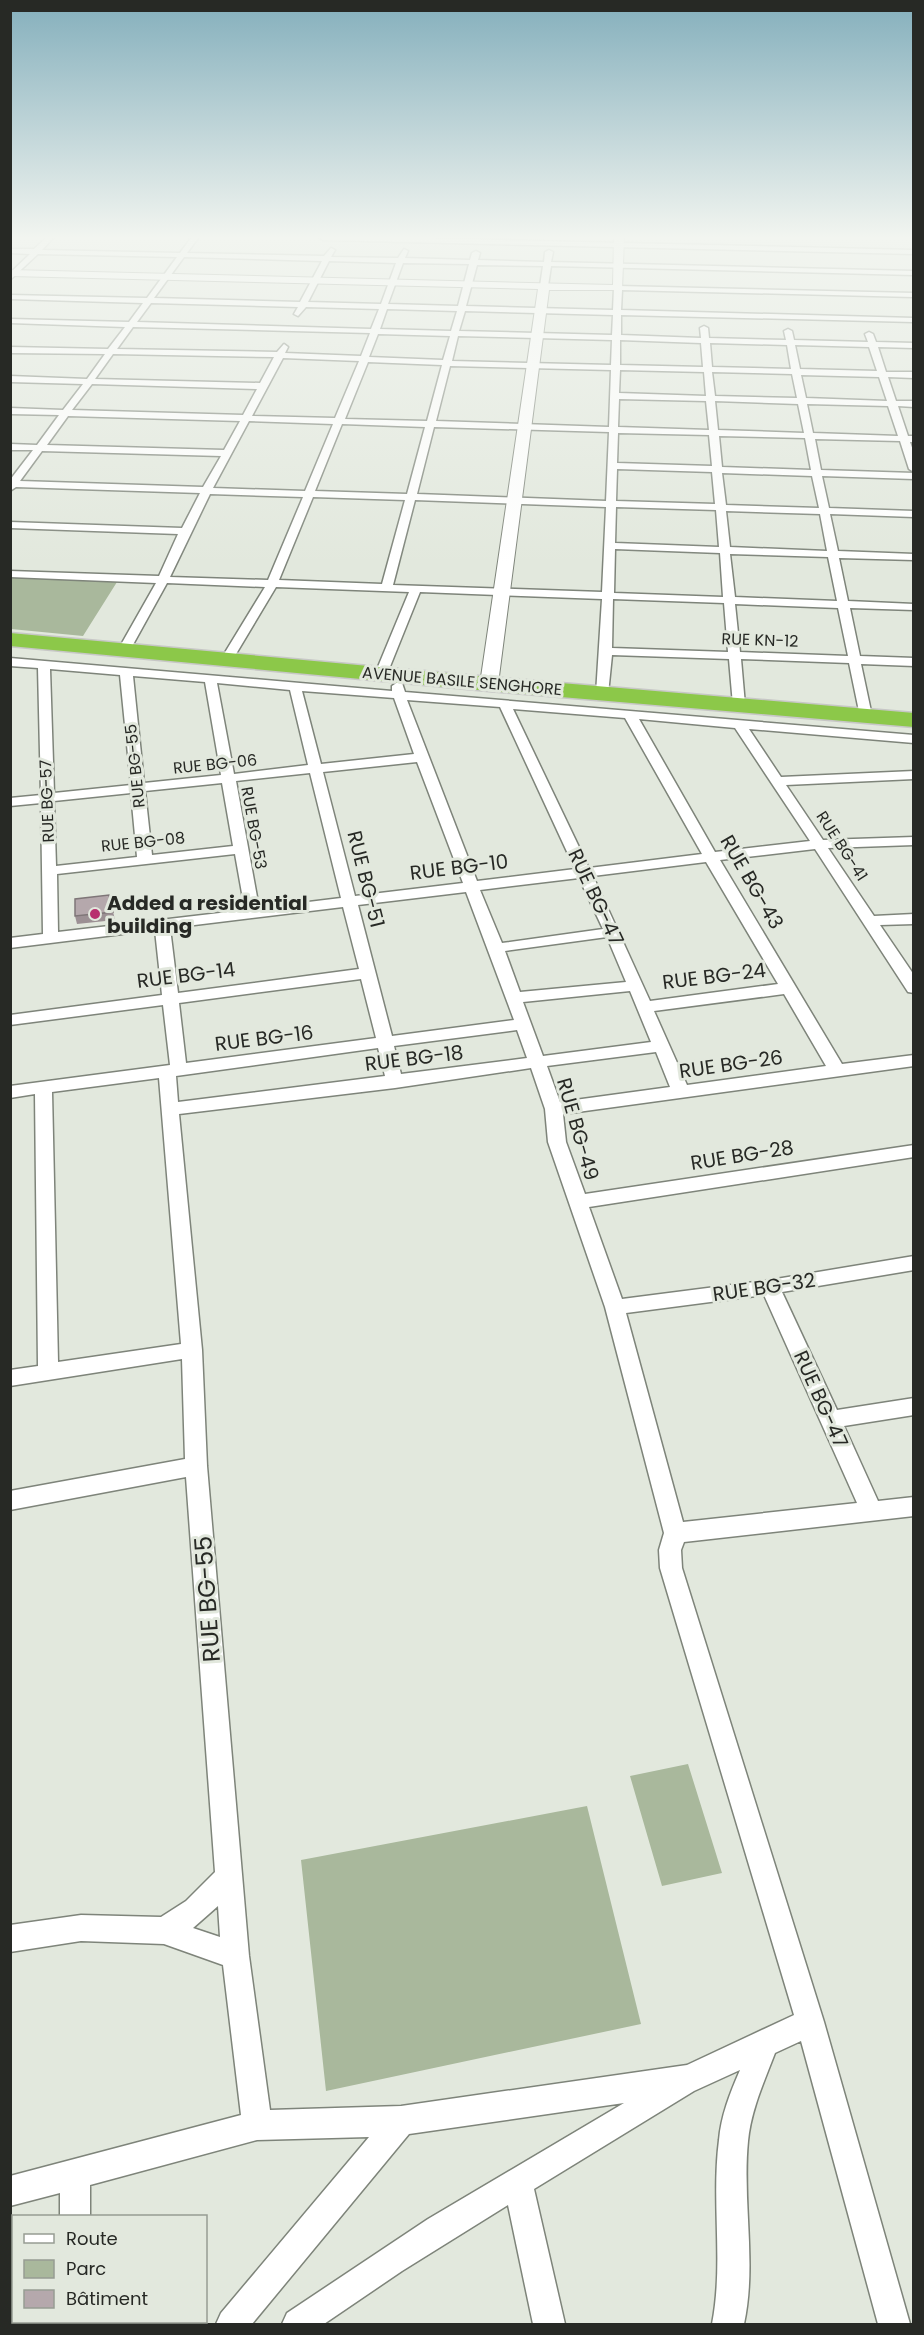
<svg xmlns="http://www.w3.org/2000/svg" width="924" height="2335" font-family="Poppins,sans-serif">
	<rect width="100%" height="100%" fill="#e2e8dd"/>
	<path fill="#a9b89c" d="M10,577L117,582L83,636L11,629Z
		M688,1764L722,1873L662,1886L630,1776Z
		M587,1806L641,2024L326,2091L301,1860Z"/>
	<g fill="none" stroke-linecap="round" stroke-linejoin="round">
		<g stroke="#7e847a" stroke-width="3">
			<path id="street" d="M46,238H53L42,250L180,253L191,238H198L187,253L324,256L331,248L335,250L331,257L398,258L404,249L408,251L405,258L470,260L472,253L476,251L480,253L478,260L544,262L545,252L549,250L553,252L551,262L914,271V275L551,266L548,286L544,288L540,286L543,266L477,265L466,306L613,310L614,288L618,286L914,293V297L622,290L621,310L914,318V322L621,315V335L701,338L700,328L704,326L708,328L709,338L786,340L784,331L788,329L792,331L794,340L868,342L865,334L869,332L873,334L876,342L914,343V348L878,347L886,372H914V378L888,377L896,401H914V407L898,406L908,436H914V442H910L914,453V472L909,469L900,441L815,439L821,470L914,473V479L822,476L829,508L914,511V517L830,514L838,551L914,554V560L839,558L848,601L914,604V610L850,608L860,656L914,658V666L861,664L872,716L866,720L860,716L849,663L741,659L745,705L739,709L733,705L729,659L612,655L608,694L602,698L596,694L602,599L420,592L387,674L381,678L375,674L409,592L276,587L233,659L227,663L221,659L265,587L167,583L130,650L124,654L120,653L118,650L156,583L10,577V571L159,576L178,534L10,528V522L182,528L200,493L16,487L10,491V480L33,450H10V444L37,445L59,415L10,414V408L63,410L83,384L10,382V376L87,379L105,354L10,353V347L108,349L125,327L10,323V319L129,322L143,303L10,299V295L147,298L177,257L38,254L10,280V273L30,254L10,253V249H34ZM184,257L322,261L300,302L154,298ZM329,261L396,263L381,304L308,302ZM403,263L469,264L458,306L388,304ZM151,303L298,307L294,314L298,316L306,307L379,309L371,329L137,322ZM387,309L457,311L451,331L380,329ZM465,311L613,315L612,335L459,331ZM133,327L370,333L361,356L285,353L288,347L284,344L277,352L117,349ZM378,334L450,336L443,360L369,357ZM458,336L612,340L611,365L452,361ZM620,340L701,343L703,367L620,365ZM710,343L787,345L791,369L712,367ZM795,345L869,347L877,371L800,369ZM113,354L274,357L260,383L95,379ZM283,358L359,361L335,418L252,416ZM368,362L442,365L427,421L345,419ZM450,366L611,370L609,427L436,421ZM620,370L704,372L706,396L619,393ZM712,372L792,374L797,398L715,396ZM801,375L879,377L887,401L806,398ZM92,384L257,389L243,415L72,410ZM619,399L706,401L709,430L618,427ZM715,401L798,404L804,433L718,430ZM807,404L888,406L898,436L813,433ZM68,416L240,421L224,450L47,445ZM249,421L333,424L305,491L213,488ZM342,424L425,427L407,494L315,491ZM434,427L609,432L606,501L417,494ZM618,433L709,435L712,466L617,463ZM719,436L805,438L811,470L722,467ZM42,451L221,456L203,487L20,481ZM617,469L712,472L715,504L616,501ZM722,473L812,476L819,508L726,505ZM210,494L303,497L268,580L170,577ZM313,497L405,500L382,584L279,580ZM415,500L606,507L602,592L393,585ZM616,507L716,510L719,547L615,543ZM726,511L820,514L827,551L730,547ZM615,549L720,553L723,597L614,593ZM730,554L828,557L837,601L735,597ZM613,599L724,603L728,652L612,648ZM735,604L838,608L848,656L740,652Z
				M320,238H420L914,250V254L323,240Z
				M10,658L392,691V686L398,682L402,683L405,692L914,735V743L749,729L781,777L914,771V779L786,785L823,840L914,837V845L828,848L874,916L914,914V924L880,925L914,975V993L908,992L815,849L720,860L842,1064L914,1055V1066L563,1114L566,1142L585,1194L914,1145V1157L589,1207L622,1299L770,1280L914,1256V1270L782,1292L837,1410L914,1398V1415L844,1426L878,1501L914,1497V1516L684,1542L681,1550L682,1568L824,2022L910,2324H878L801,2041L775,2053C764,2082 751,2110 748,2141C742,2202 757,2263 744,2324H712C724,2263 711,2202 719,2140C721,2116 730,2093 740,2070L694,2091L534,2189L565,2324H533L508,2205L402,2271L324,2324H282L287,2313L428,2219L624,2103L409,2134L252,2324H216L221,2313L369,2137L257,2140L90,2185V2216H60V2193L10,2206V2176L241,2115L223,1965L164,1944L81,1941L10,1952V1925L81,1915L161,1917L186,1901L215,1872L186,1477L10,1510V1491L185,1459L182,1359L10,1386V1370L38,1366L35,1094L10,1098V1086L170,1065L163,1005L10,1025V1015L162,995L155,930L10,948V938L43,934L41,803L10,806V798L41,795L38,668L10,666ZM50,669L120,675L131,785L54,793ZM133,676L205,682L221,775L144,783ZM217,683L290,690L308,765L234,774ZM302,691L394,698L414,754L321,764ZM407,700L500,707L575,869L477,881ZM513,709L625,718L702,854L589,868ZM639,719L735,728L810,841L715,852ZM417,762L463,883L355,896L323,772ZM310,773L341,898L259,908L236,781ZM222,783L233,846L152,855L145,791ZM131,793L137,857L56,866L54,801ZM235,854L245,910L58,932L57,874ZM706,862L778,984L650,1001L593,876ZM579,878L603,929L502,943L480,890ZM466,892L514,1020L392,1036L358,905ZM343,907L359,969L178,993L170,928ZM607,937L626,982L520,992L505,951ZM361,979L376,1038L186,1063L179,1003ZM630,991L651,1042L543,1056L523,1002ZM784,994L826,1066L687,1085L654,1011ZM517,1030L527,1058L401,1074L394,1046ZM378,1048L385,1076L178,1102L176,1076ZM656,1052L670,1087L560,1102L547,1066ZM531,1068L545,1109L548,1142L605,1307L664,1533L659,1550L660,1568L794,2015L687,2065L401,2106L270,2110L249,1956L207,1466L202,1350L179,1114L395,1088ZM159,1078L181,1344L58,1362L52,1092ZM764,1295L857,1503L683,1522L626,1313ZM218,1906L220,1937L193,1928Z
				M60,2322H92V2324H60Z"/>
		</g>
		<g stroke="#7e847a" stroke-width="2">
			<path id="secondary" d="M614,238H624L622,290H549L498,684L495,688H483L480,684L538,289L10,276V270L613,285Z"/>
		</g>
		<g stroke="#c7c7c6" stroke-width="3">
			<path id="highway" d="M10,633L489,677L914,713V727L489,691L10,646Z"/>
		</g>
		<use href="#street" fill="#fff" fill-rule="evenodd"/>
		<use href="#secondary" fill="#fff" fill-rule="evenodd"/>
		<use href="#highway" fill="#8cc849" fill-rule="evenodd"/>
	</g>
	<path fill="#9c9094" d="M109,895L115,920L77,924L75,916Z"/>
	<path fill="#b5a8ac" stroke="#7f7678" stroke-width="1.5" d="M109,895L113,912L75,916V899Z"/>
	<linearGradient id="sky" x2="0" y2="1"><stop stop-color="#84afbc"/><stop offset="0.42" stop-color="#f2f5f0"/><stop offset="1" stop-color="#f2f5f0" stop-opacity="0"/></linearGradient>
	<rect width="924" height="565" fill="url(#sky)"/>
	<circle fill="#b8306e" stroke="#e2e8dd" stroke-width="2" cx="95" cy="914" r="6"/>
	<g text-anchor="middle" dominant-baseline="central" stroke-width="6" stroke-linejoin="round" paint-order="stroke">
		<g font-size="16" fill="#272925" stroke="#e2e8dd">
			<text transform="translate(760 640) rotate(2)">RUE KN-12</text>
			<text transform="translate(462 681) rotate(5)">AVENUE BASILE SENGHORE</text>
			<text transform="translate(215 764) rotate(-6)">RUE BG-06</text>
			<text transform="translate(135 766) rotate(-96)">RUE BG-55</text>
			<text transform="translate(47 801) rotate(-92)">RUE BG-57</text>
			<text transform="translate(254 828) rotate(80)">RUE BG-53</text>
			<text transform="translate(143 842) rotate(-6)">RUE BG-08</text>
			<text transform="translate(842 846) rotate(57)">RUE BG-41</text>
		</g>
		<g font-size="20" fill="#272925" stroke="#e2e8dd">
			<text transform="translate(459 867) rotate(-7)">RUE BG-10</text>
			<text transform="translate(366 879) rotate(76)">RUE BG-51</text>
			<text transform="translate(752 882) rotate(60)">RUE BG-43</text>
			<text transform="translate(596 897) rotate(65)">RUE BG-47</text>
			<text transform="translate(186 975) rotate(-7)">RUE BG-14</text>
			<text transform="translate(714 976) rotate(-7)">RUE BG-24</text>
			<text transform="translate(264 1038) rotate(-7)">RUE BG-16</text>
			<text transform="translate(414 1058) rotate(-7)">RUE BG-18</text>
			<text transform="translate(731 1064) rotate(-8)">RUE BG-26</text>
			<text transform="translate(578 1129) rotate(74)">RUE BG-49</text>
			<text transform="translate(742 1155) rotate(-9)">RUE BG-28</text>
			<text transform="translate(764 1287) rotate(-8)">RUE BG-32</text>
			<text transform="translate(821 1399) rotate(66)">RUE BG-47</text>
		</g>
		<g font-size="20" font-weight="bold" fill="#272925" stroke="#e2e8dd" text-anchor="start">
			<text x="107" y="903">Added a residential<tspan x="107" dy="23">building</tspan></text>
		</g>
		<g font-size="24" fill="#272925" stroke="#e2e8dd">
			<text transform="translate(207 1599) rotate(-94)">RUE BG-55</text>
		</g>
	</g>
	<rect width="924" height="2335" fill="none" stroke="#272925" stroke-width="24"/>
	<rect x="12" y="2215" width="195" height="108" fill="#e2e8dd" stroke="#979c93" stroke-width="1.5"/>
	<rect x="24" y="2234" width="30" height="9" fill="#ffffff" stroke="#979c93" stroke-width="1.5"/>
	<text x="66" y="2245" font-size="18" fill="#272925">Route</text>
	<rect x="24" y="2260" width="30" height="18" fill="#a9b89c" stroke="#979c93" stroke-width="1.5"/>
	<text x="66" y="2275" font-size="18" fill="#272925">Parc</text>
	<rect x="24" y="2290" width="30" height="18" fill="#b5a8ac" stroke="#979c93" stroke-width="1.5"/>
	<text x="66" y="2305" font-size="18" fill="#272925">Bâtiment</text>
</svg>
